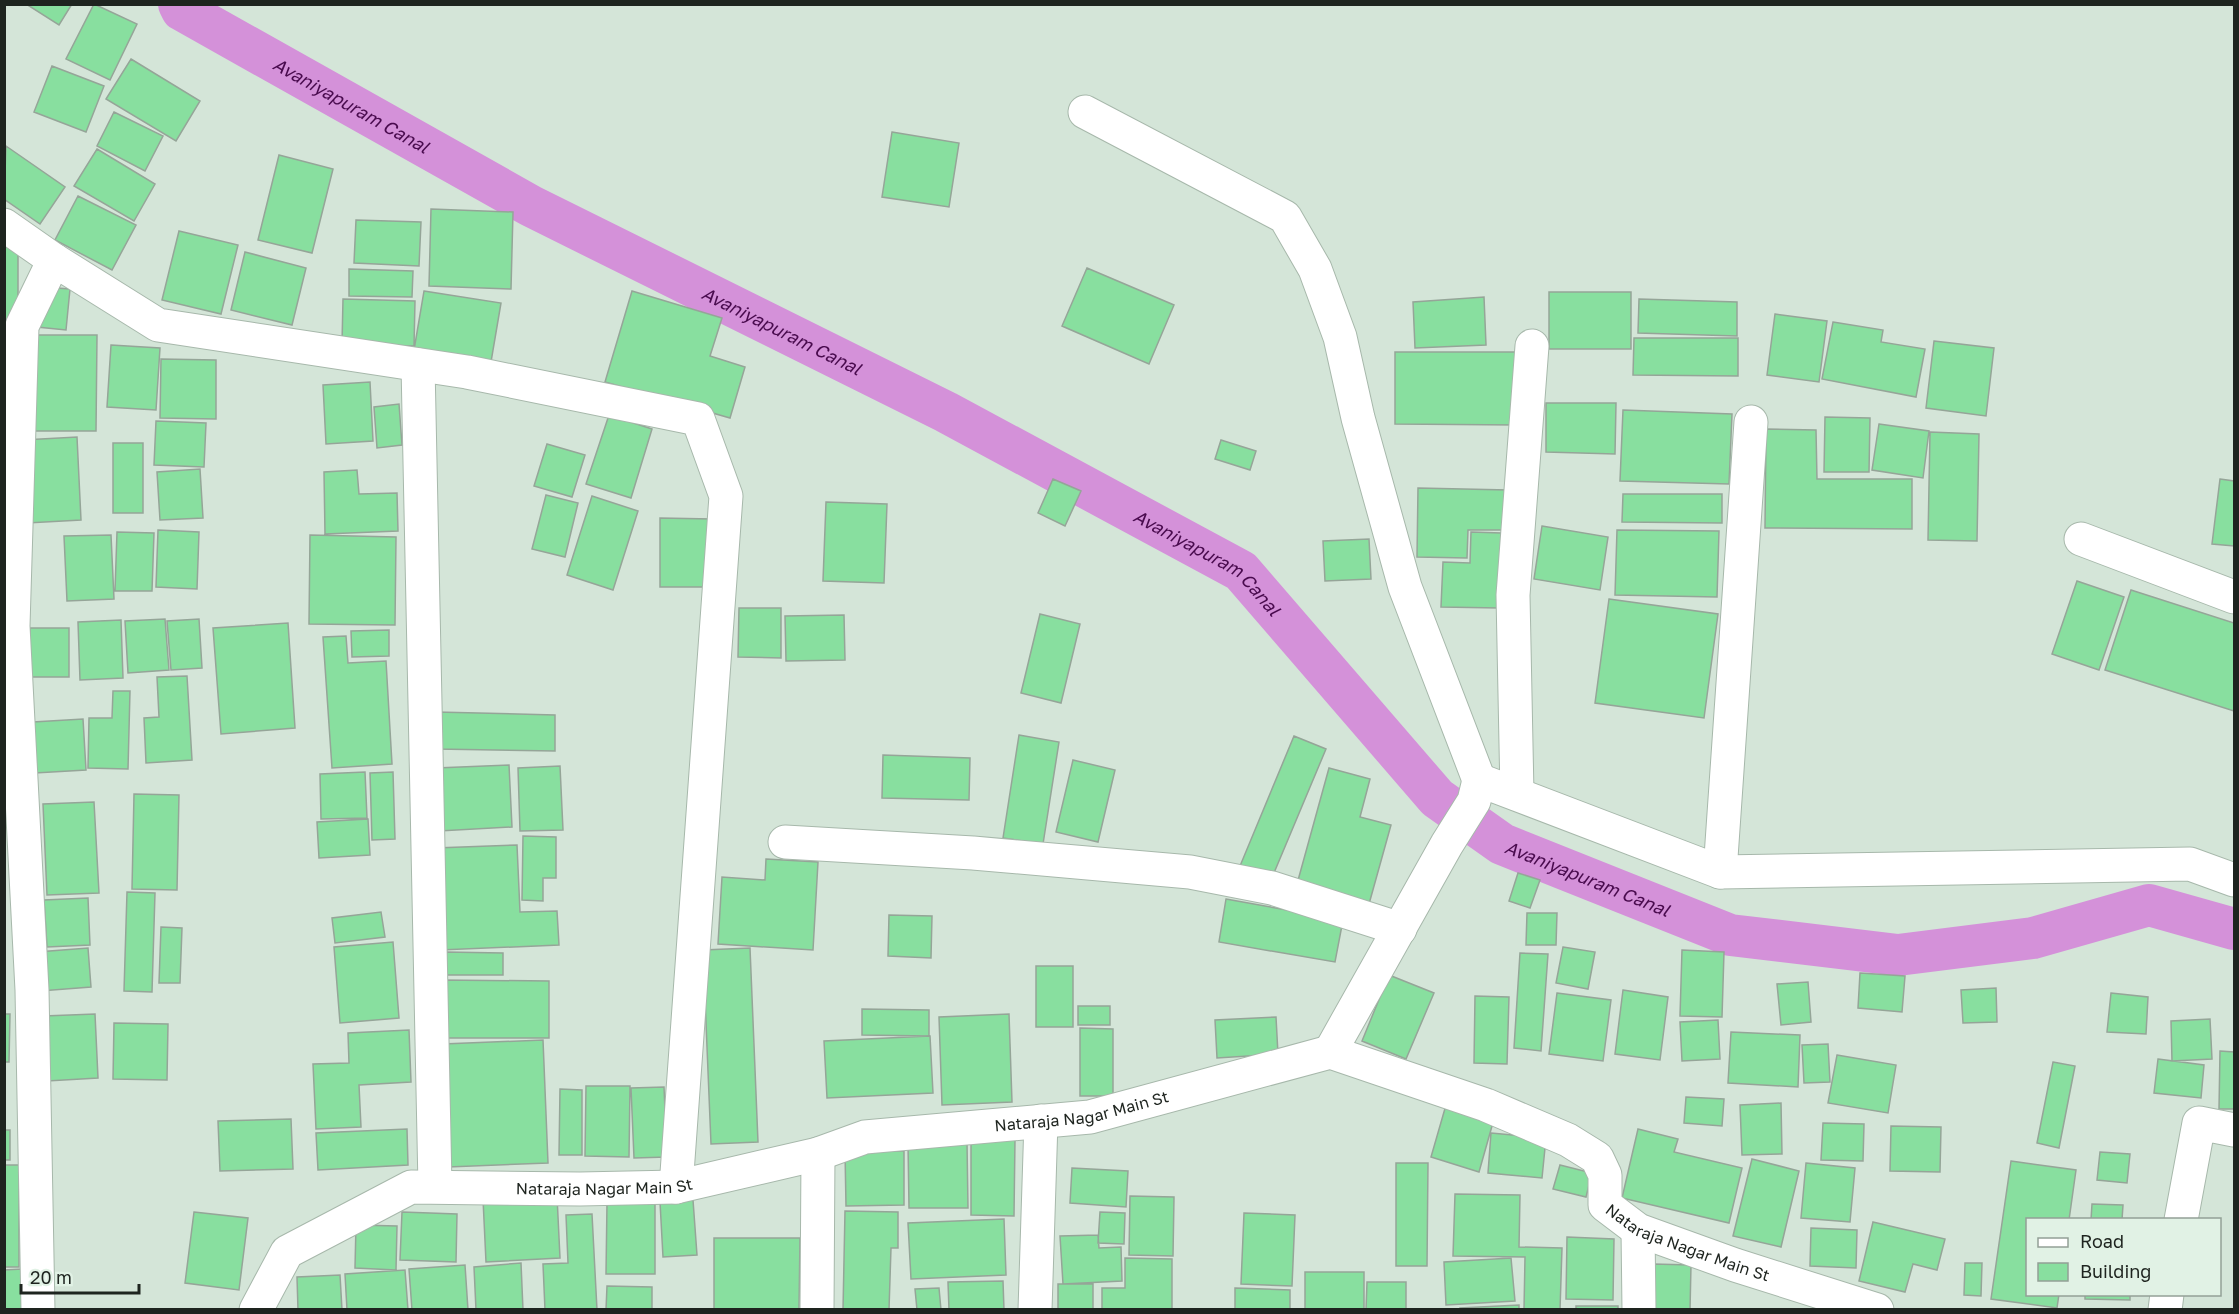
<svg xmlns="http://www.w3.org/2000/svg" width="2239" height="1314" font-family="'Golos Text',sans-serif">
	<rect width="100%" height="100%" fill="#d4e5d8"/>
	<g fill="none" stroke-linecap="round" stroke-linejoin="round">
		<path stroke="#d491d9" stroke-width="42" id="s1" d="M179,4L182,10L531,206L946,412L1241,571L1437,798L1502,844L1730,935L1898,955L2033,938L2149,905L2234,929"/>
	</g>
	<path fill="#88df9f" stroke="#95a598" stroke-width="1.5" d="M26,4H72L59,25Z
		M94,4L137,24L110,80L66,59Z
		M131,59L200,101L176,141L106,99Z
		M52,66L104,86L86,132L34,112Z
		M114,112L163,136L145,171L97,146Z
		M892,132L959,143L949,207L882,197Z
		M6,146L65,187L40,224L4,199Z
		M97,149L155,184L134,221L74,186Z
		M279,155L333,169L312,253L258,240Z
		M78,196L136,225L112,270L55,240Z
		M431,209L513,212L511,289L429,286Z
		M356,220L421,222L419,266L354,263Z
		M179,231L238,245L221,314L162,300Z
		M4,237H18V320H4Z
		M245,252L306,268L292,325L231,310Z
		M1087,268L1174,305L1149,364L1062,326Z
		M349,269L413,271L412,297L349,296Z
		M42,287L70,289L66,330L37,327Z
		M424,291L501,303L491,362L414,350Z
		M632,291L722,318L710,356L745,367L730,418L605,382Z
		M1549,292H1631V349H1549Z
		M1484,297L1486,345L1415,348L1413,302Z
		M343,299L415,301L414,346L342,344Z
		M1639,299L1737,302V336L1638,333Z
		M1775,314L1827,321L1819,382L1767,375Z
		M1833,322L1883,330L1881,342L1925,349L1916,397L1822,379Z
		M30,335H97L96,431H29Z
		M1634,338H1738V376L1633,375Z
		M1934,341L1994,348L1986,416L1926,408Z
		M111,345L160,348L156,410L107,407Z
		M1395,352H1517V425L1395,424Z
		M161,359L216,360V419L160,418Z
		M370,382L373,441L326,444L323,385Z
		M1546,403H1616L1615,454L1546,452Z
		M399,404L402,445L377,448L374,407Z
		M1623,410L1732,414L1729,484L1620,481Z
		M609,415L652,429L631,498L586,484Z
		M1825,417L1870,418L1869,472H1824Z
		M156,421L206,423L204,467L154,465Z
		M1879,424L1929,431L1923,478L1872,470Z
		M1766,429L1816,430L1817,479H1912V529L1765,528Z
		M1930,432L1979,434L1977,541L1928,540Z
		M77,437L81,520L27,523L23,440Z
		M1221,440L1256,451L1250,470L1215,459Z
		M113,443H143V513H113Z
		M547,444L585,455L572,497L534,486Z
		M200,469L203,518L160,520L157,472Z
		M357,470L359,494L397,493L398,531L325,534L324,472Z
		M1053,479L1081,491L1065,526L1038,513Z
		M2220,479L2234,481V546L2212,544Z
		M1418,488L1508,490L1506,530H1468L1467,558L1417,557Z
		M1623,494H1722V523L1622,522Z
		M546,495L578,503L565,557L532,549Z
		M592,496L638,511L613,590L567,575Z
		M826,502L887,504L884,583L823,581Z
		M660,518L712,519L711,587H660Z
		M1542,526L1608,537L1600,590L1534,579Z
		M158,530L199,532L197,589L156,587Z
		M1617,530L1719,531L1717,597L1615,595Z
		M117,532L154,533L152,591H115Z
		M1471,532L1501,533L1499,608L1441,607L1443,562L1470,563Z
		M111,535L114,599L67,601L64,536Z
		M310,535L396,537L395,625L309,624Z
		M1369,539L1371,579L1325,581L1323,541Z
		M2077,581L2124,597L2099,670L2052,654Z
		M2131,590L2234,623V711L2105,670Z
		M1609,599L1718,614L1704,718L1595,703Z
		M739,608H781V658L738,657Z
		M1040,614L1080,624L1061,703L1021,693Z
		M844,615L845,660L786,661L785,616Z
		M165,619L169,670L128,673L125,621Z
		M199,619L202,668L171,670L167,621Z
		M121,620L123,678L80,680L78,622Z
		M288,623L295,728L221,734L213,628Z
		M30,628H69V677H29Z
		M389,630V656L352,657L351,631Z
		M346,636L348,663L386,661L392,764L332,768L323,637Z
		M187,676L192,760L146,763L144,718L159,717L157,677Z
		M113,691H130L128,769L88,768L89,718H112Z
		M436,712L555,715V751L436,749Z
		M83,719L86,770L35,773L33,722Z
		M1019,735L1059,742L1043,844L1003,838Z
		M1294,736L1326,749L1271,880L1240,866Z
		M883,755L970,758L969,800L882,798Z
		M1073,760L1115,770L1098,842L1056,832Z
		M509,765L512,827L439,831L436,768Z
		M560,766L563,830L520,831L518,768Z
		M1329,768L1370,779L1360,817L1391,825L1369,904L1297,884Z
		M365,772L367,818L321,819L320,774Z
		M393,772L395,839L372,840L370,773Z
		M134,794L179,795L177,890L132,889Z
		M94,802L99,893L47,895L43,804Z
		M368,819L370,855L319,858L317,822Z
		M523,836L556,837V878H543V901L522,900Z
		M517,845L520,912L557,911L559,945L440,950L435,848Z
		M766,859L818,862L813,950L718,944L722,877L765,880Z
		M1518,873L1540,880L1530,908L1509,901Z
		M127,892L155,893L152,992L124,991Z
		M88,898L90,945L47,947L44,900Z
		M1226,899L1343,920L1335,962L1219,942Z
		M381,912L385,937L335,943L332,918Z
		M1527,913H1557L1556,945H1526Z
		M889,915L932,916L931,958L888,956Z
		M161,927L182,928L180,983H159Z
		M393,942L399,1018L340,1023L334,947Z
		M1563,947L1595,952L1588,989L1556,983Z
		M88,948L91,987L40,991L37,952Z
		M750,948L758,1142L711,1144L703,950Z
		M1682,950L1724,952L1722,1017L1680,1016Z
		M445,952L503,953V975H445Z
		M1520,953L1548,954L1541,1051L1514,1048Z
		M1036,966H1073V1027H1036Z
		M1860,973L1905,976L1902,1012L1858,1008Z
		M1389,975L1434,993L1406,1059L1362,1041Z
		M441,980L549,981V1038H441Z
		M1808,982L1811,1022L1781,1025L1777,984Z
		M1996,988L1997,1022L1963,1023L1961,990Z
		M1623,990L1668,997L1660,1060L1615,1054Z
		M1557,993L1611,1000L1603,1061L1549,1054Z
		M2111,993L2148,997L2146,1034L2107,1032Z
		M1475,996L1509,997L1507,1064L1474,1063Z
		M1078,1006H1110V1025H1078Z
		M862,1009L929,1010V1036L862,1035Z
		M4,1014H10L9,1062H4Z
		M95,1014L98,1078L47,1081L44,1016Z
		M1009,1014L1012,1102L942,1105L939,1017Z
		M1276,1017L1278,1054L1217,1058L1215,1020Z
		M2210,1019L2212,1059L2172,1061L2171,1021Z
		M1718,1020L1720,1059L1682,1061L1680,1022Z
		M114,1023L168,1024L167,1080L113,1079Z
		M1080,1028L1113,1029V1096H1080Z
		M409,1030L411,1082L359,1085L361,1127L316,1129L313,1064L349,1063L348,1033Z
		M1731,1032L1800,1035L1798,1087L1728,1083Z
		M930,1036L933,1093L827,1098L824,1041Z
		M543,1040L548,1163L448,1167L443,1044Z
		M1828,1044L1830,1082L1804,1083L1802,1045Z
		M2220,1051L2234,1052V1109H2219Z
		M1837,1055L1896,1065L1888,1113L1828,1103Z
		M2158,1059L2204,1065L2201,1098L2154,1093Z
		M2053,1062L2075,1066L2059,1148L2037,1143Z
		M586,1086H630L629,1157L585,1156Z
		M664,1087L667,1157L634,1158L631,1088Z
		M560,1089L582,1090V1155H559Z
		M1686,1097L1724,1099L1722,1126L1684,1123Z
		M1781,1103L1782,1154L1742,1155L1740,1105Z
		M1446,1105L1494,1119L1479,1172L1431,1157Z
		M291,1119L293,1169L220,1171L218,1121Z
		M1823,1123L1864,1124L1863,1161L1821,1160Z
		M1891,1126L1941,1127L1940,1172L1890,1171Z
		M407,1129L408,1165L318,1170L316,1133Z
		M1638,1129L1678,1139L1674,1152L1742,1168L1729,1223L1622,1198Z
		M4,1130H10V1160H4Z
		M1491,1133L1546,1138L1542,1178L1488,1173Z
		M971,1138L1015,1139L1014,1216L971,1215Z
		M967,1142L968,1208H909L908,1143Z
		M845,1151H904V1205L846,1206Z
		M2100,1152L2130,1154L2127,1183L2097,1180Z
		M1752,1159L1799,1171L1781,1247L1733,1236Z
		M2011,1161L2076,1170L2069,1220H2028V1294H2059L2057,1308L1991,1299Z
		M1396,1163H1428L1427,1266H1396Z
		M1806,1163L1855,1168L1850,1222L1801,1218Z
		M4,1165H19V1267H4Z
		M1560,1165L1592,1173L1586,1197L1553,1189Z
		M1072,1168L1128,1171L1126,1207L1070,1203Z
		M1455,1194L1520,1195L1519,1247L1562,1248L1560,1310H1524L1525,1257L1453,1256Z
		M557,1196L560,1258L486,1262L483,1199Z
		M1130,1196L1174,1197L1173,1256L1129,1255Z
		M693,1200L697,1255L663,1257L660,1202Z
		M607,1203H655V1274H606Z
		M2092,1204L2123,1205L2122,1220H2091Z
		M845,1211L898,1212V1248H891L889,1310H843Z
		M194,1212L248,1218L239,1290L185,1283Z
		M402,1212L457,1214L456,1262L400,1260Z
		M1100,1212L1125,1213L1124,1244L1098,1243Z
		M1244,1213L1295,1215L1292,1286L1241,1284Z
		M592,1214L597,1310H545L543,1264L568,1263L566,1215Z
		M1004,1219L1006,1275L911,1279L908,1223Z
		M1873,1222L1945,1239L1937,1270L1913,1264L1905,1292L1859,1281Z
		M356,1225L397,1226L396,1270L355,1268Z
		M1811,1228L1857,1230L1856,1268L1810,1266Z
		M1098,1235L1099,1248L1121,1247L1122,1281L1063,1284L1060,1236Z
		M1567,1237L1614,1239L1613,1300L1566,1299Z
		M714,1238H800L799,1310H714Z
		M1125,1258L1172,1259V1310H1102V1288H1125Z
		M1511,1258L1515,1301L1446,1305L1444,1262Z
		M521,1263L523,1310H476L474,1267Z
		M1965,1263H1982L1981,1296L1964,1295Z
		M1653,1264L1691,1265L1690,1310H1653Z
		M465,1265L468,1310H412L409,1269Z
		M22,1269L25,1310H4V1270Z
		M405,1270L408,1310H347L345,1274Z
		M1305,1272H1364V1310H1305Z
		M340,1275L342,1310H298L297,1277Z
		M1003,1281L1004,1310H949L948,1282Z
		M1367,1282H1406V1310H1366Z
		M1058,1284H1093V1310H1058Z
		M607,1286L652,1287V1310H606Z
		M939,1288L941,1310H917L915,1289Z
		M1235,1288L1290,1290V1310H1235Z
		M2085,1294H2130V1300L2085,1299Z
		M1519,1305V1310H1460V1308Z
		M1576,1306H1618V1310H1576Z"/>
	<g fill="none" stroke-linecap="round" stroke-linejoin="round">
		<g stroke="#a7b8ab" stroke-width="35">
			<g id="minor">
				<path d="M1085,112L1285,217L1315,269L1340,337L1358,418L1405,587L1479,780"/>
				<path d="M4,225L54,260"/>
				<path d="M418,365L435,1186"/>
				<path d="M2081,539L2234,597"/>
				<path d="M1517,794L1513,595L1532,346"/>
				<path d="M785,842L973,853L1190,872L1272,888L1400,929"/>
				<path d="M1720,872L1751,422"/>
				<path d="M1330,1052L1447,844L1474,801L1479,780L1720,872L2190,864L2234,880"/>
				<path d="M2181,1220L2199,1123L2234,1130"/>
				<path d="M1638,1230L1639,1310"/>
				<path d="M38,1310L32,990L13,626L22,326L54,260L158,325L467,372L698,419L726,496L676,1187"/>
				<path id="s2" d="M256,1310L287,1252L411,1187L580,1189L676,1187L818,1154L865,1137L1090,1117L1330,1052L1486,1105L1568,1140L1597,1158L1605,1175V1205L1638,1230L1735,1265L1877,1310"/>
				<path d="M817,1310L818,1154"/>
				<path d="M1035,1310L1041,1121"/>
				<path d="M2165,1310L2167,1294"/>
			</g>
		</g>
		<use href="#minor" stroke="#fff" stroke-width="33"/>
	</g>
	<g text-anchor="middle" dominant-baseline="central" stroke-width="6" stroke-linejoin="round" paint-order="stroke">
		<g font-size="16" fill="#1e241f" stroke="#e1f2e5">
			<text stroke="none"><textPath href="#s2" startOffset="885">Nataraja Nagar Main St</textPath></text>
			<text stroke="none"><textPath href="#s2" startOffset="399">Nataraja Nagar Main St</textPath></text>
			<text stroke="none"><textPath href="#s2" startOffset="1570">Nataraja Nagar Main St</textPath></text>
		</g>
		<g font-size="18" font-style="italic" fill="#490b4e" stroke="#e1f2e5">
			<text stroke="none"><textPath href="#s1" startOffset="201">Avaniyapuram Canal</textPath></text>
			<text stroke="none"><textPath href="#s1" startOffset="687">Avaniyapuram Canal</textPath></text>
			<text stroke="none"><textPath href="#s1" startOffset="1173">Avaniyapuram Canal</textPath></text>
			<text stroke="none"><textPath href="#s1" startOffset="1677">Avaniyapuram Canal</textPath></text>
		</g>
	</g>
	<rect width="2239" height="1314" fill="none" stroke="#1e241f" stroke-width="12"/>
	<rect x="2026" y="1218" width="195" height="78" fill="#e1f2e5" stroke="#93a096" stroke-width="1.5"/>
	<rect x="2038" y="1238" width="30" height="9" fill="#ffffff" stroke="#93a096" stroke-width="1.5"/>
	<text x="2080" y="1248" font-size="18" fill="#1e241f">Road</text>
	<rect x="2038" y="1263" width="30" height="18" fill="#88df9f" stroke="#93a096" stroke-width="1.5"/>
	<text x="2080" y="1278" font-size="18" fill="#1e241f">Building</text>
	<path d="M21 1284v9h118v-9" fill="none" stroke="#1e241f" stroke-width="3"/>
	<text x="30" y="1284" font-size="18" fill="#1e241f" stroke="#e1f2e5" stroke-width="4.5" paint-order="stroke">20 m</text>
</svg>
